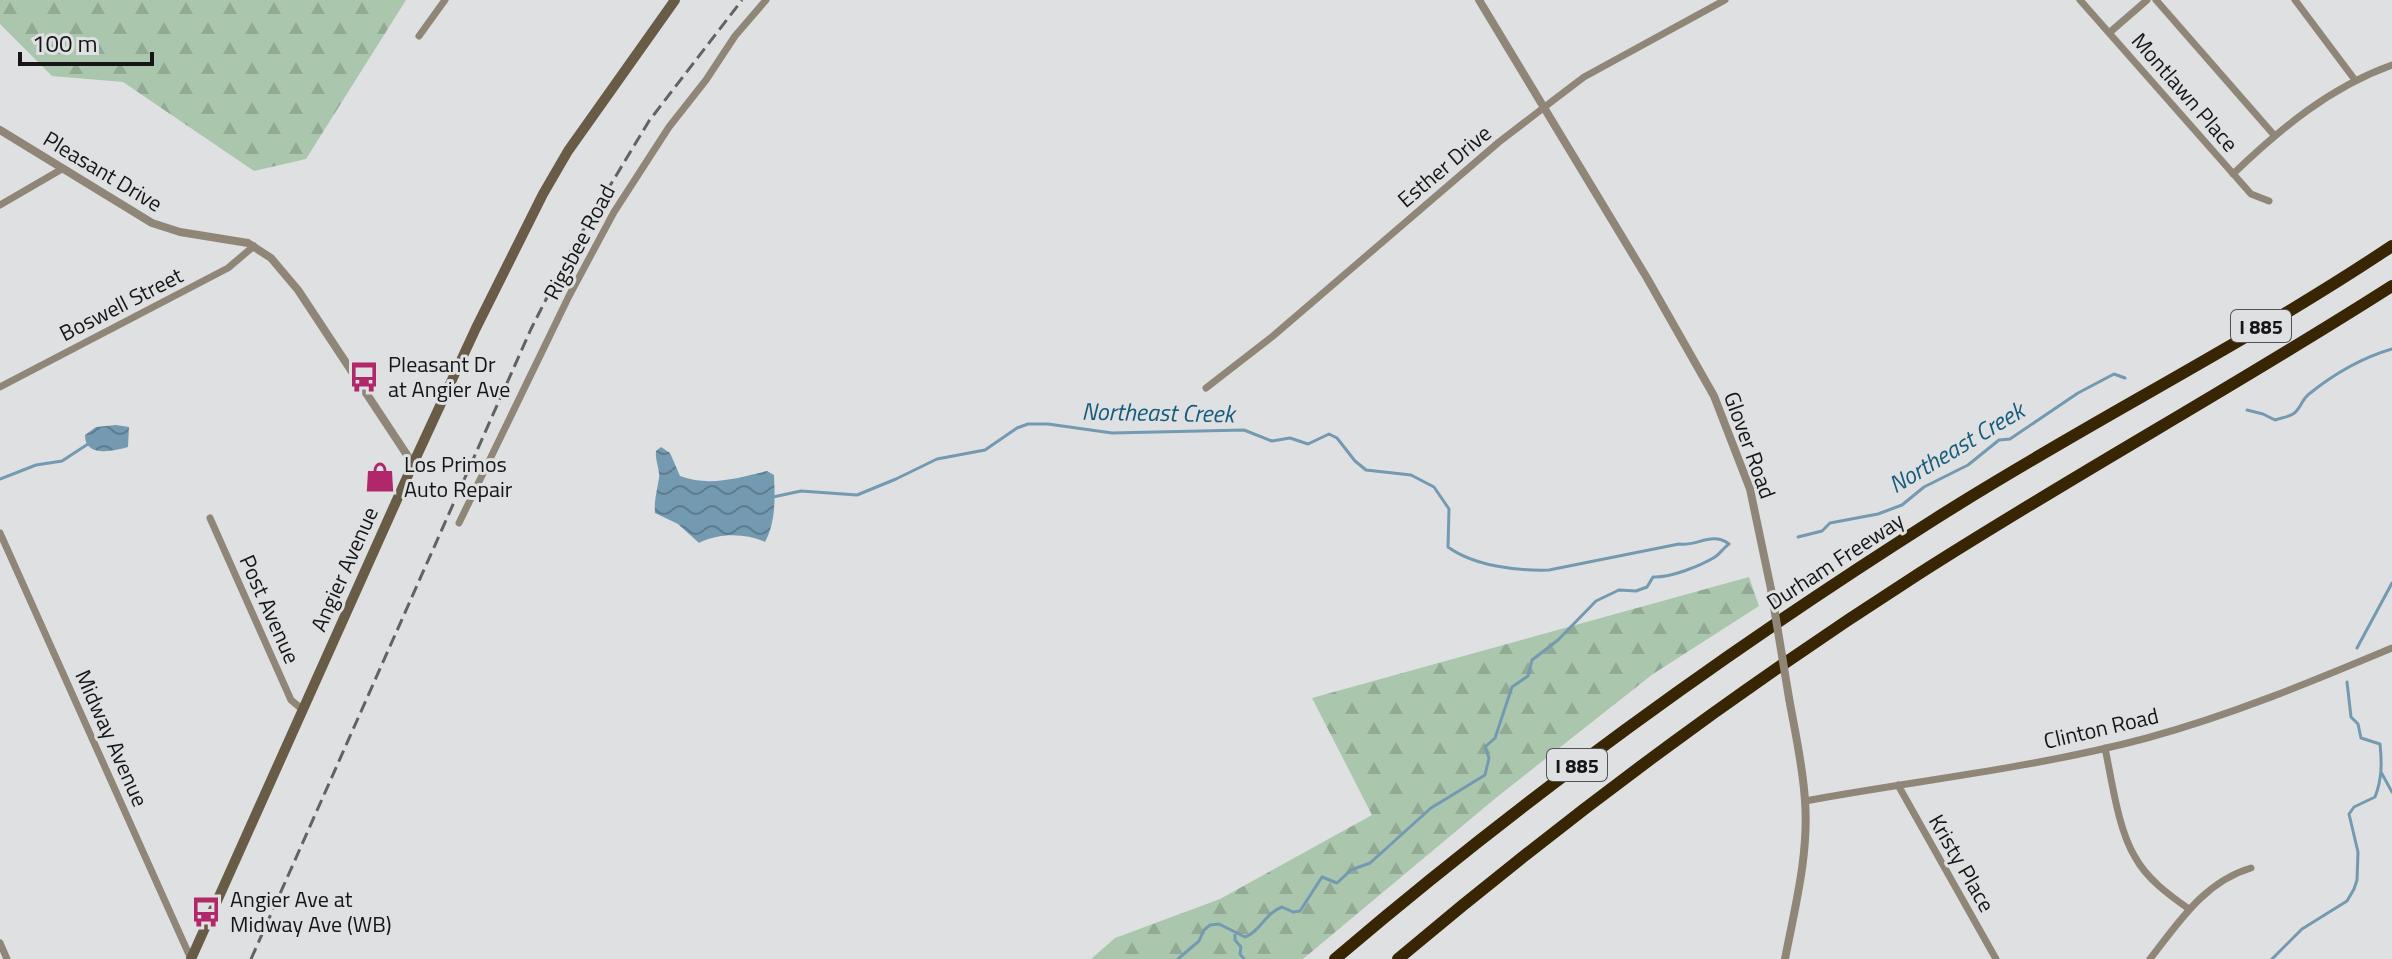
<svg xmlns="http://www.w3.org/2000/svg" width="2392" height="959" font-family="'Titillium Web',sans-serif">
	<defs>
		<pattern id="forest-firs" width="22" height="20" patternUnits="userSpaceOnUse" patternTransform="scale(2)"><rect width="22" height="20" fill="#aac7ad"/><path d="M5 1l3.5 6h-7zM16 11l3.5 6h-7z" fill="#92aa94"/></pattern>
		<pattern id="water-waves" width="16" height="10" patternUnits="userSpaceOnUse" patternTransform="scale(2)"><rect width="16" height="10" fill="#739ab1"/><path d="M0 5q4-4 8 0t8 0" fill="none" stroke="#5d7d8f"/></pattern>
	</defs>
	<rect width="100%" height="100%" fill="#dfe0e2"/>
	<path fill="url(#forest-firs)" d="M0,0H406L306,159L254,171L123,82L52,76L0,24Z
		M1749,577L1759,606L1653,674L1497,797L1303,959H1091L1115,938L1220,899L1372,815L1312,698Z"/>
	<path fill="url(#water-waves)" d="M116,425L129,427L128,447C114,451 85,458 85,435L96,427Z
		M661,447L670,453L680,476C709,487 738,478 767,471L774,475C775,497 776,522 765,542C745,533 719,533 699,543L678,524L655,513C654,500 657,491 659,478C660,469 655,461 656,451Z"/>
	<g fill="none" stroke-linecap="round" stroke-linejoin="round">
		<path stroke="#739ab1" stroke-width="3" d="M2247,410L2263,414L2275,420C2280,418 2289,417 2293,414C2300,410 2302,399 2309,394C2334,374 2361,358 2392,349
			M0,479L36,465L62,461L88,444
			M773,497L801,491L857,495L896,479L937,459L985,450L1017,428L1028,424H1048L1112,433L1244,430L1272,441L1290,438L1308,444L1329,434L1337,438L1355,461L1366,470L1411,475L1434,487L1449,509L1448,547C1474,566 1517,571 1549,570L1679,544C1696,547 1712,531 1729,544C1723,548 1721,553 1715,557C1700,566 1670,578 1653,577L1647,587L1636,591L1619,590L1596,601L1558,640L1532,660L1528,676L1512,687L1495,738L1485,747L1489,758L1485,775L1431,808L1370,863L1351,870L1337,883L1322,877L1300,911L1293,912L1282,907C1265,913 1261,931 1245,937L1219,924L1210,925L1204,930L1199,941L1178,959
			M1798,537L1822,531L1830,523L1878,514L1902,505L1924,487L1968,465L1999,440L2010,439L2078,393L2114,374L2125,378
			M2357,648L2392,583
			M2381,772L2392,792
			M1235,934V940L1241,947L1240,954L1244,959
			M2272,959L2302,929L2347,901L2354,889L2357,880L2358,852L2349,814L2354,807L2375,797C2382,779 2382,763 2380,744L2361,738L2358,724L2351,717L2347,682"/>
		<path stroke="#908677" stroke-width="7" d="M2080,0L2251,194L2269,201
			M2156,0L2274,135
			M2295,0L2355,80
			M2109,33L2147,0
			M419,36L445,0
			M2233,174C2280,129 2330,87 2392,65
			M0,205L62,169
			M0,387L228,268L254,246
			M1206,388L1273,336L1499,142L1555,99L1584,77L1725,0
			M210,518L291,700L303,710
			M459,523L569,296L614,212L669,127L706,80L735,36L766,0
			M0,533L191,959
			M2105,748C2112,781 2118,829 2135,857C2147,879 2169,895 2189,909
			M1898,785L1996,959
			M1805,801C1919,780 2035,768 2147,738C2231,715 2311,682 2392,648
			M0,943L7,959
			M2150,959C2179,922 2204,882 2251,868"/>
		<path stroke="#908677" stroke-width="8" d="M1479,0L1647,278L1714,396L1750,489L1771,589
			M0,130L152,223L180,232L248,243L271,258L298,290L413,464
			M1785,959C1795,907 1809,854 1805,801C1803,766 1795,732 1789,698"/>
		<path stroke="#695c46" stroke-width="10" d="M191,959L413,464L476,328L543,194L568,151L675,0"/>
		<path stroke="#372503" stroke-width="12" d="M1335,959C1524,798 1725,652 1935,519C2084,424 2244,345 2392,246
			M1398,959C1563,820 1736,691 1917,575C2073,475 2236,386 2392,286"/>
		<path stroke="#626263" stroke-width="3" stroke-dasharray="12 6" stroke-linecap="butt" d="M251,959L531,329L570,252L649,121L742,0"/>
		<path stroke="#908677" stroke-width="8" d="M1771,589L1789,698"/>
	</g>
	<defs>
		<g id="bus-bare" transform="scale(2.4)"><path d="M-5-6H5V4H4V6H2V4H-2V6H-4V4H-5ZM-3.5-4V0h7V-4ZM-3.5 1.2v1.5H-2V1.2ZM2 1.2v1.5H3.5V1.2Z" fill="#b1286a" stroke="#dfe0e2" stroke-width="2.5" paint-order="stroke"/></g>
		<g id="shop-bare" transform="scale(2.4)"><path d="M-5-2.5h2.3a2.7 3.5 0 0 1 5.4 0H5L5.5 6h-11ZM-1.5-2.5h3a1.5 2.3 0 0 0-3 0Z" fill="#b1286a" stroke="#dfe0e2" stroke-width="2.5" paint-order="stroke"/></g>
	</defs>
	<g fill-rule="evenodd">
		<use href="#bus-bare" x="364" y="377"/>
		<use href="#shop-bare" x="380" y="477"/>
		<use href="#bus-bare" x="206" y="912"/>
	</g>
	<g text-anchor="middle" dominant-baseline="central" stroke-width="6" stroke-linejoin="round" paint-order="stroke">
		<g fill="#dfe0e2" stroke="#525354" stroke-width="2">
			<rect x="2231" y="310" width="60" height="32" rx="6"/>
			<rect x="1547" y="749" width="60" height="32" rx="6"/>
		</g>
		<g font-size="20" font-weight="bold" fill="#161617">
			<text x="2261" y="326">I 885</text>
			<text x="1577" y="765">I 885</text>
		</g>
		<g font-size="22" fill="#161617" stroke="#dfe0e2">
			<text transform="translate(2185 92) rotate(49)">Montlawn Place</text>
			<text transform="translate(1444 166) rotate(-40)">Esther Drive</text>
			<text transform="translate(103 171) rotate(31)">Pleasant Drive</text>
			<text transform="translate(579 242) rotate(-62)">Rigsbee Road</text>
			<text transform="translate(121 304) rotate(-27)">Boswell Street</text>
			<text transform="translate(1750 445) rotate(70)">Glover Road</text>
			<text transform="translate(1835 561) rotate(-33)">Durham Freeway</text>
			<text transform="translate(344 569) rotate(-66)">Angier Avenue</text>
			<text transform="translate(270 609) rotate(66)">Post Avenue</text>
			<text transform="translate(2101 728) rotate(-13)">Clinton Road</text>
			<text transform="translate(112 738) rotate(66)">Midway Avenue</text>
			<text transform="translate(1962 863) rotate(60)">Kristy Place</text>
		</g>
		<g font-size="22" fill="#161617" stroke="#dfe0e2" text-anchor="start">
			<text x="388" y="364">Pleasant Dr<tspan x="388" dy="25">at Angier Ave</tspan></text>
			<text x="404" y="464">Los Primos<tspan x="404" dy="25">Auto Repair</tspan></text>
			<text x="230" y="899">Angier Ave at<tspan x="230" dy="25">Midway Ave (WB)</tspan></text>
		</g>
		<g font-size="24" font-style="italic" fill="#165c7d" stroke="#dfe0e2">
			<text transform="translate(1158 412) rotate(1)">Northeast Creek</text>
			<text transform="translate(1956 447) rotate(-31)">Northeast Creek</text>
		</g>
	</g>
	<path d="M20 52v12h132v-12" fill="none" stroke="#161617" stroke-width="4"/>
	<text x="32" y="52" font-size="24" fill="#161617" stroke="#dfe0e2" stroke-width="6" paint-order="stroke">100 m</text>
</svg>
